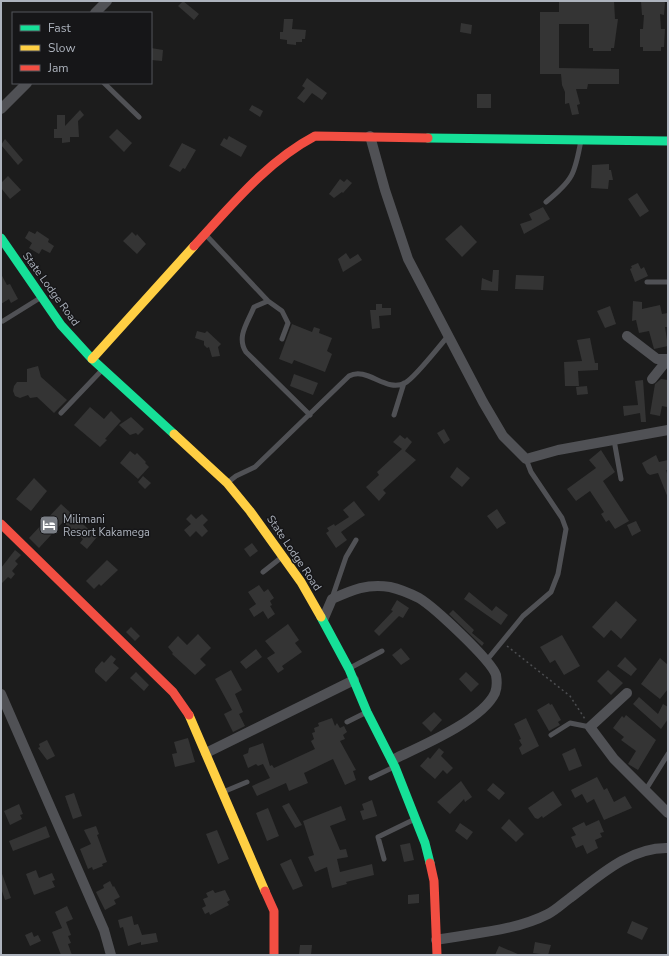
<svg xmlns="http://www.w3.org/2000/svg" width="669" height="956" font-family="'Nunito Sans',sans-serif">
	<rect width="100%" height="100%" fill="#1c1c1c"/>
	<path fill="#343434" d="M183,1L199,14L194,20L178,6Z
		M561,1H614L615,19H618L614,48H611V51H593V48H589V24H559V68L619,69V84H588L587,89H576L580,104L577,105L579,114L572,115L569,103L565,104V92L562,85L561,74H540V12H559V2Z
		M641,1H664L665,3L664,15L660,14L661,29H665L664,47H661V51H643V47H640V29H643L644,15H642Z
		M284,19H293L292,29L306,30L305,39H302V42H296V45L287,44V40L280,39V32H283Z
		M461,23L472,25L471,34L460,32Z
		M151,48L163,50L162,61L151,60Z
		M307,78L327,93L322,100L312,93L304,103L297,98L305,88L302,86Z
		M477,94H491V108H477Z
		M252,105L263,111L260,117L249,110Z
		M80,110L84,115L78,121L79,137H70V142L62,143V138H54V129H57V115H65V126Z
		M117,129L132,143L124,152L109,137Z
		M229,136L247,146L241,157L220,145L224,138L227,140Z
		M5,139L23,160L18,165L1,145Z
		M182,143L196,150L185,169L183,168L180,172L169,166Z
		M609,164V170H611L613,180H609L608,189L591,188L592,165Z
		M8,176L21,190L10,199L1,188V183Z
		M340,179L344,182L347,179L352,183L343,193L342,192L334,198L329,194Z
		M637,193L649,211L640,217L628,199Z
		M543,207L550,219L524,234L520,224L532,220L529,214Z
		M461,225L477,242L462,257L445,239Z
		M29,231L35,234L37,231L49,239L48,242L54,246L50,253L42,249L39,254L29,248L32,243L25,238Z
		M132,232L136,236L137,234L146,244L137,254L123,241Z
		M346,253L350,259L358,254L362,260L343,272L338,259Z
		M638,263L641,269L644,267L648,276L635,282L630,269L632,268L631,266Z
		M493,270H499L498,291L481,290L482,278L492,282Z
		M1,274L7,285L10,284L18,299L11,303L9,299L1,304Z
		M516,275L544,276L543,290L515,289Z
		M633,301L642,302V309L660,305L662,314L668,313V327H665L668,346L654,349L649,331L639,333L636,320L632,321Z
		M376,304H382V308H391V315L379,316L380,328L372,329L370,310H376Z
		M610,306L616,324L605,328L597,311Z
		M292,324L312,332L314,327L320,329L319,333L332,338L327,351L332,354L325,372L294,360L292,364L279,359Z
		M197,331L205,333L207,331L221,344L218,347L220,356L212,357L209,347L207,348L204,345V341L195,338Z
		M590,338L595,363H598V370L578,371L579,386H565L564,362L582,361L577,340Z
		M38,366L41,377L67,400L54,413L37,397L30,398L28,395L20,398L15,396L13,391L14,386L17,382H27V369Z
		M294,374L318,383L313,395L290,386Z
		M661,379L668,380V402L667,407L662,406L660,416L650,414L655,384Z
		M643,380L646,422H641L640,413L624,416L623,406L638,405L635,381Z
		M587,386L588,394L577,395L576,387Z
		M90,407L104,419L111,411L121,421L105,439L107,440L100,447L74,425Z
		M131,417L144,429L138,435L136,433L130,435L119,425Z
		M444,429L450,440L444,444L437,433Z
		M400,435L405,439L407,437L412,442L405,451L416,460L383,490L386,493L379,501L366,487L379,475L377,472L402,449L393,442Z
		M601,450L615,472L603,481L629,521L615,529L609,520L606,522L601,514L604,512L590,491L576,501L567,489L596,468L589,460Z
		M130,451L135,455L137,453L146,462L145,463L149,467L138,479L120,463Z
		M656,455L659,462L668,460V470H666L668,477V498L658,473L650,475L647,473L642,463Z
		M457,467L470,478L462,487L450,477Z
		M143,476L151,483L145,489L138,482Z
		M34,478L47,491L31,511L16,499Z
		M354,501L365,515L341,532L347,540L336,548L326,533L329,531L327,528L334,524L335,526L349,517L343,510Z
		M61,504L97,537L87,549L80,543L83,539L63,522L39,548L29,538Z
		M497,509L506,523L497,529L487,516Z
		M191,514L196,519L202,514L208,520L203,525L208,531L202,537L196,531L190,537L184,530L191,524L186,519Z
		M636,521L641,531L632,536L627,525Z
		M252,543L258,551L250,557L244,549Z
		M15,550L21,555L15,561L18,564L12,571L15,574L11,579L8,577L1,584V568Z
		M107,560L118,570L101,586L99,584L94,589L86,581Z
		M259,585L264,592L268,589L274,598L270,601L272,605L270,606L275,614L268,619L263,611L254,617L249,609L256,604L248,592Z
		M469,592L492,611L496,606L508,615L501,625L464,599Z
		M397,600L409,608L403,618L399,616L379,636L374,631L393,611L391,610Z
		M616,601L637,620L621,639L611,630L604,638L592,627Z
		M453,610L474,630L472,633L484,643L482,646L449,614Z
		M288,624L299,640L295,643L302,652L282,666L284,669L278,673L267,658L275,653L265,641Z
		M131,627L140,636L135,641L126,632Z
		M198,634L211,648L200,659L206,665L195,675L172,654L173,653L168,647L178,636L187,645Z
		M562,635L580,666L564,675L555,660L550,663L540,647Z
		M401,648L410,659L401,665L392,655Z
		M256,649L262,657L246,669L240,662Z
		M111,655L116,659L113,663L119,668L106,682L95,672V669L102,661L104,663Z
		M625,657L637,669L631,676L617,666Z
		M660,658L668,665V689L660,699L641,684Z
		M231,670L242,690L235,694L243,712L239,714L245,726L233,732L224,714L232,710L215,679Z
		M608,670L623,683L611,695L597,681Z
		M136,672L149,685L144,691L130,678Z
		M466,672L479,684L471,692L459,679Z
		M639,697L658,714L663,704L668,707V719L661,729L633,704Z
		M549,703L550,705L552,704L561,720L558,722L560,725L549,731L537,710Z
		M434,712L442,720L431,732L422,723Z
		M626,715L656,740L638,770L628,764L636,751L621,740L624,737L613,728L622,716L624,718Z
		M332,718L335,726L337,723L340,728L344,726L347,732L343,735L345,739L340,741L356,770L353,771L356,780L345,785L333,759L304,773L308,783L289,791L286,783L257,796L252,786L270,778L263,764L258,766L256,764L248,768L243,755L248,753L249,748L263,743L270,766L272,765L274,768L315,749L311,741L314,739L312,733L315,732L314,728L319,726L318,723Z
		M526,718L539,746L522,755L519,748L522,745L519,740L521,739L514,724Z
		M188,738L195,762L175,767L172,754L177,753L174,742Z
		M47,740L55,756L47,760L38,748L40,747L39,744Z
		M439,748L444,752L441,756L453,768L447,774L443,770L435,779L420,766L428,757L430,759Z
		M575,748L582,766L569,771L562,754Z
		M597,777L604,790L607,788L614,802L625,796L632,808L604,820L594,799L587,803L582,794L575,798L571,790Z
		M461,781L472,797L465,802L464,799L450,814L437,802Z
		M493,783L505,793L499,800L487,790Z
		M553,791L562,805L543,818L542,816L538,819L535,818L528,808Z
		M74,793L82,816L73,819L65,796Z
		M372,800L377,816L363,820L360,811L364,810L362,804Z
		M289,803L302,825L295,828L282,806Z
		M19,804L23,814L20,815L22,819L10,825L4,811Z
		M341,806L346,820L330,826L340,850L346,849L348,857L337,859L340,872L372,864L374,875L346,882L347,884L332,888L327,867L315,872L308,857L314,855L303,821Z
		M268,808L279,836L267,841L256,813Z
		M509,819L524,834L516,842L501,828Z
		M599,820L604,832L600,833L602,837L595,840L598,848L587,854L583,845L576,848L571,837L576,835L572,828L584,822L586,826Z
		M460,823L473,832L467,840L455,831Z
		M46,826L50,837L13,851L9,841Z
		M96,826L99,834L97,835L107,862L102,864L103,866L93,870L92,867L88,869L80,849L91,844L84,830Z
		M217,830L229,859L218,864L206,834Z
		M410,843L414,860L404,862L400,845Z
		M291,859L303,886L293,890L280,864Z
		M36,870L39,878L52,873L55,880L52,881L55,887L34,895L26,874Z
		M1,871L11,898L5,900L1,888Z
		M110,881L113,887L114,886L120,897L114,900L116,904L105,910L96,892L104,888L103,885Z
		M213,890L215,893L225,890L230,900L227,902L229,905L210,915L209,912L205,914L202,908L206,906L203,899L208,897L206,893Z
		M419,894V903L408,904V895Z
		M67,906L73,919L66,922L71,935L68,936L71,943L68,944L72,955H61L52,932L62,928L55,912Z
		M132,916L134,925L138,924L142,935L156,933L158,942L141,945V942L128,946L123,927L120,928L118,920Z
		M632,921L648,928L642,940L627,933Z
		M32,932L34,937L38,935L41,941L30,946L25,935Z
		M535,942L551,945L548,955L533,953Z
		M300,945H312L311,955H299Z
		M499,946L520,955H495Z"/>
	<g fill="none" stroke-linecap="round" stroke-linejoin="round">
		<path stroke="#4c4d50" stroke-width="1.5" stroke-dasharray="2 3" stroke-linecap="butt" d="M507,646L570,696L585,719"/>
		<path stroke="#505155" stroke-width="5" d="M104,83L139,117
			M546,202C573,180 575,174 581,140
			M205,234L268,301
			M647,282H668
			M3,321L40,298
			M282,339L288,323L282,311L268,301L254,307C248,322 236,337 246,352L310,415
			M61,413L103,369
			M394,415L404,383
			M614,440L621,479
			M227,483L236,476L255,467L349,376C367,366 386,393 405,383C415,378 440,345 449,335
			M263,572L282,557
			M332,598L346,557L356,540
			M487,660L523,616L551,592L558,574L566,529L562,518L531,472L526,459
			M350,668L382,651
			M347,722L365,713
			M551,735L570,723L590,727
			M371,778L394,767
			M645,791L668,754
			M223,792L247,782
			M384,859L378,837L415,819"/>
		<path stroke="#505155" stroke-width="10" d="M95,13L107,1
			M1,109L27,83
			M370,136L385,190L408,259L483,402L503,436L526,459L558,450L668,430
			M627,336L657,359H668
			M652,379L668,359
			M323,620L332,599C352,590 368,583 390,587C399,589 411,594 419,598C434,607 491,660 496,675C497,681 497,688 495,693C482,721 419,747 392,760
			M627,693L590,727L614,759L668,813
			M1,694L104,930L111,955
			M206,753L354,680
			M436,940C473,933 515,931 548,914C556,910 563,903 570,898C599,876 630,847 668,848"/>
		<path stroke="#16e098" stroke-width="9" d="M428,138L668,141
			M1,238L61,325L92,359L174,434
			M321,617L349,669L367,712L395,767L425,843L430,863"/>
		<path stroke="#ffcf43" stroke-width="9" d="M92,359L194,246
			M174,434L227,483L250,511L301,582L321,617
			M189,715L265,891"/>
		<path stroke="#f24e42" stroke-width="9" d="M194,246C231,206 266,162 315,136L428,138
			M1,524L173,692L189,715
			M430,863L434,881L437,955
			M265,891L274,911V955"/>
	</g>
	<defs>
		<g id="hotel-square" transform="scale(1)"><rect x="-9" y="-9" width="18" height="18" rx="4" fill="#7a7e85" stroke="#161618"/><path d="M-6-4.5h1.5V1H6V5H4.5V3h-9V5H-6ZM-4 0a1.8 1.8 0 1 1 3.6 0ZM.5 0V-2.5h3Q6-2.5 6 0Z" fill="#fff"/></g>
	</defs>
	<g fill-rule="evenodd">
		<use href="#hotel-square" x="49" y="525"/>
	</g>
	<g text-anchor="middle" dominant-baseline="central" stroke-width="3" stroke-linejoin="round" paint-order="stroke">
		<g font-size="11" fill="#adb3bd" stroke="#161618">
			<text transform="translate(51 289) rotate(54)">State Lodge Road</text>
			<text transform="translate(294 553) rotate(56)">State Lodge Road</text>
		</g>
		<g font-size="11" fill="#adb3bd" stroke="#161618" text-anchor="start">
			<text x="63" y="519">Milimani<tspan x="63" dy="13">Resort Kakamega</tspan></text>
		</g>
	</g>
	<rect width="669" height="956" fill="none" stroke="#adb3bd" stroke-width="4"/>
	<rect x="12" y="12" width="140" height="72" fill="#161618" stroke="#52555a"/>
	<rect x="20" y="25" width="20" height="6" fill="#16e098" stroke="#52555a"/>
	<text x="48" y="32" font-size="12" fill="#adb3bd">Fast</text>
	<rect x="20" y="45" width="20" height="6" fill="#ffcf43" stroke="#52555a"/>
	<text x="48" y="52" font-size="12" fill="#adb3bd">Slow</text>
	<rect x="20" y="65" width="20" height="6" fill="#f24e42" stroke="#52555a"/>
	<text x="48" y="72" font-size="12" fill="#adb3bd">Jam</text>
</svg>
